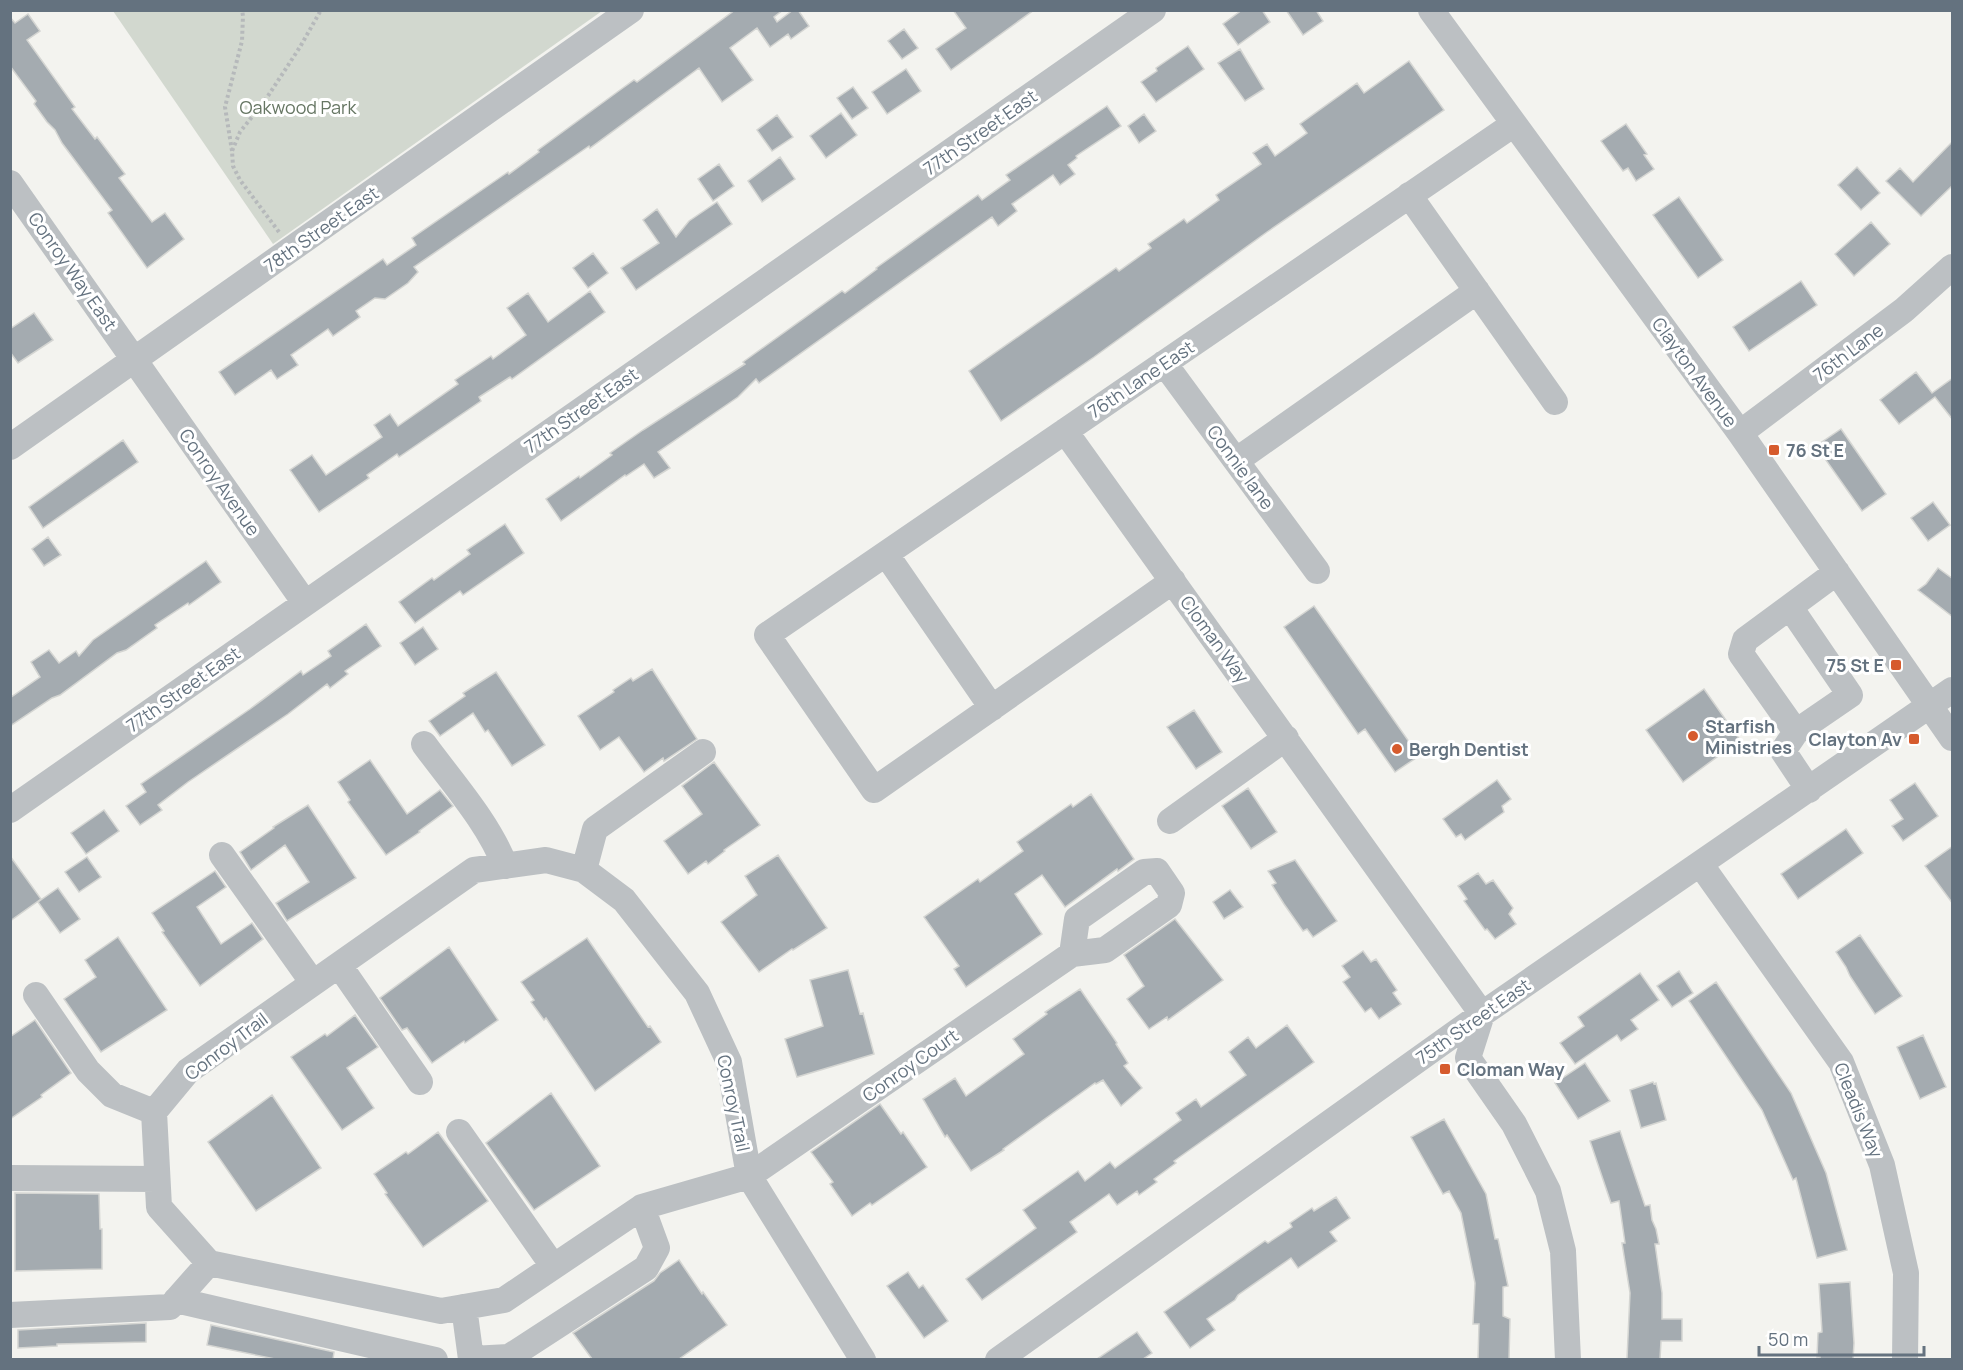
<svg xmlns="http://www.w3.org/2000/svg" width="1963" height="1370" font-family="Manrope,sans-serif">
	<rect width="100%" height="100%" fill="#f3f3ef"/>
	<path fill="#d2d8cf" d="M113,11H602L273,244Z"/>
	<path fill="#a4abb0" stroke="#d4d5d2" stroke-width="1.5" d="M735,10H783L774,17L777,22L793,10H798L809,26L791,39L788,34L770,47L757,28L730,48L753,80L722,102L699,68L590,148L589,146L414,267L418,272L408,283L385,299L375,298L356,311L360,317L333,336L328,329L291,355L298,365L277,379L271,370L235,395L219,372L383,259L387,265L416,245L412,238L508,172L509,174L539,152L538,150L620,90L634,80L637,82Z
		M953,10H1034L951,70L936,49L966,28Z
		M1242,10H1262L1270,22L1238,45L1223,24Z
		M1286,10H1316L1323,21L1303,35Z
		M28,14L40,31L27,40L75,107L72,109L95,139L97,137L125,174L119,178L152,222L165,213L184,239L147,268L108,213L112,210L62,143L55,130L47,122L34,104L36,101L10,66V17L15,23Z
		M904,29L918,48L902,59L888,41Z
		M1188,46L1204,69L1156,102L1141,82L1157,71L1156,68Z
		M1240,49L1264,89L1245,101L1218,63Z
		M1409,61L1444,110L1267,232L1094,357L1001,421L969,371L1116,268L1119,271L1151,248L1148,244L1184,219L1187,223L1219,200L1216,195L1261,164L1253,153L1267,144L1275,156L1307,133L1300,124L1357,83L1364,93Z
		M906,69L921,91L887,114L872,92Z
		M853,87L868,108L852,119L837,98Z
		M1107,106L1121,126L1076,156L1077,158L1068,165L1075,174L1060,185L1053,175L1012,204L1017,211L998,226L992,217L759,383L756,379L738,397L658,452L670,468L654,478L644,464L626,476L625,475L561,521L546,499L579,476L580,478L612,455L610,453L643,430L745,364L743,362L842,291L845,293L877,269L876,268L978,195L982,200L1010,180L1006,175Z
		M841,113L857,135L826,158L810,136Z
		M1144,114L1156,131L1139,143L1128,126Z
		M777,115L793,137L772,151L757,130Z
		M1626,124L1647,154L1644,155L1654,169L1636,181L1628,168L1623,171L1601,141Z
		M1953,141V185L1921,216L1886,181L1900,168L1913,182Z
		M780,157L795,179L762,202L748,181Z
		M719,164L734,186L713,201L698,179Z
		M1857,167L1880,193L1861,210L1838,185Z
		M1679,197L1723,260L1698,278L1653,215Z
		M717,202L732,224L636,290L621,268L659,243L643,220L657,209L676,237L689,221Z
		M1871,222L1890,244L1854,276L1835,254Z
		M593,253L608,273L588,288L573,268Z
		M1801,281L1817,305L1749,351L1733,327Z
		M590,291L605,312L512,379L510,377L479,397L481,401L399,457L397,454L367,475L369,478L319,512L290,470L312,455L326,475L382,437L374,425L390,414L398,426L458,384L455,380L491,356L493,359L526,335L507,308L528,293L548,322Z
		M34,313L53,340L18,363L10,352V329Z
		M1916,372L1932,393L1953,378V420L1935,397L1899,424L1880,400Z
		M1841,429L1886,494L1862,511L1816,446Z
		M123,440L138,462L43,528L29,507Z
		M1933,502L1950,525L1928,541L1911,518Z
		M505,524L524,553L463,595L460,591L415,623L399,602L432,578L434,580L470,554L467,550Z
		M48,537L61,555L44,566L32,549Z
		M206,561L221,582L189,605L188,603L155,625L157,628L126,650L117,653L60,695L52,698L10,726V698L40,677L31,662L49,650L59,663L76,651L79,656L93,640Z
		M1938,568L1953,579V617L1918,590L1926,584Z
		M1314,606L1419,756L1395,772L1365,729L1358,734L1284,627Z
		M366,624L381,646L345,671L348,674L330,688L327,684L288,714L188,782L158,805L162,810L140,825L126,806L146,792L141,784L250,709L301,671L303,675L331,656L328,651Z
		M423,627L438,649L415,665L400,643Z
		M652,669L697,739L664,761L663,758L644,772L619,737L600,750L578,716L614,692L613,690L631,678L633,681Z
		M496,672L545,745L512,766L488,730L485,732L473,713L440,736L429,721L465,696L463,693Z
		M1704,689L1740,740L1683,782L1646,730Z
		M1194,710L1222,752L1196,769L1167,727Z
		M370,760L407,814L440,790L453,806L419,831L420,832L386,855L348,802L350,800L338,782Z
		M714,762L760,825L724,850L725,851L708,864L706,861L688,874L664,841L702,814L682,786Z
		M1497,780L1511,799L1502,806L1504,812L1465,840L1461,834L1456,837L1443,819Z
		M1915,783L1938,816L1903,841L1892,826L1903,819L1890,800Z
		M1248,788L1277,832L1251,849L1222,806Z
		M1091,794L1134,859L1118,871L1117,869L1065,907L1042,875L1015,894L1042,934L966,987L954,969L959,966L924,917L978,879L980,882L1023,851L1017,842L1071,804L1073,807Z
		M308,805L356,878L287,921L276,903L309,882L285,845L251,870L240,852L274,828L273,827Z
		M104,810L119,831L86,854L71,833Z
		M1846,829L1863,853L1798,899L1781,874Z
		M1953,846V904L1925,866Z
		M778,855L827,928L793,950L792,949L759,972L721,922L757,895L745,876Z
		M10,856L41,899L10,921Z
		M87,857L101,877L79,892L65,872Z
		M1295,860L1337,921L1313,937L1307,929L1303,931L1284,904L1272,885L1276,883L1268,871Z
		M215,871L226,887L197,907L221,944L252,923L263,939L200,986L162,932L164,931L152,913Z
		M1478,873L1486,884L1493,880L1513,908L1509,914L1516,924L1495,939L1487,929L1485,930L1464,901L1467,899L1458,886Z
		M58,888L80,919L60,933L38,902Z
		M1230,890L1243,907L1224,919L1213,902Z
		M1175,919L1223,980L1168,1020L1167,1017L1149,1029L1127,999L1144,986L1124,955Z
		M1860,935L1902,996L1875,1014L1850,976L1846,967L1836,952Z
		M118,937L167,1010L101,1052L64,999L96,977L85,960Z
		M587,938L648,1027L650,1026L661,1042L595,1091L546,1018L544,1020L531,1002L534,1000L521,982Z
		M449,947L498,1020L465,1043L464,1041L432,1063L407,1028L402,1030L380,998Z
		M1363,951L1371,962L1376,959L1397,990L1393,993L1401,1004L1379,1019L1371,1008L1365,1012L1343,982L1350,977L1342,966Z
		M848,970L860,1014L863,1013L874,1054L797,1077L785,1039L823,1026L810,980Z
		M1679,971L1693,993L1672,1007L1657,986Z
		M1640,973L1659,1000L1631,1020L1638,1029L1621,1041L1617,1035L1575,1064L1560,1043L1584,1026L1578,1017Z
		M1716,982L1791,1093L1826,1173L1847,1250L1817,1258L1796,1178L1793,1180L1762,1110L1689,1001Z
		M1080,989L1117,1043L1116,1044L1128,1063L1124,1066L1142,1088L1121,1106L1103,1080L1096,1084L1095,1083L1003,1149L1004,1150L971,1171L947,1135L945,1137L923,1099L955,1078L966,1096L1024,1054L1013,1039L1047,1014L1045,1012Z
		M355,1015L378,1047L347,1068L374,1108L342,1130L291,1057L325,1034L327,1036Z
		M35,1020L71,1073L41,1095L42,1097L10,1119V1037Z
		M1287,1025L1314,1062L1174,1161L1176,1163L1154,1179L1157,1182L1139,1195L1137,1191L1117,1205L1109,1194L1070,1222L1077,1232L982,1300L966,1279L1036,1228L1023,1210L1078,1171L1085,1181L1110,1162L1115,1168L1181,1120L1176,1113L1196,1099L1201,1107L1246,1075L1229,1052L1248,1037L1256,1048Z
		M1923,1035L1946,1087L1920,1099L1897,1047Z
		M1585,1063L1610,1101L1578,1119L1555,1083Z
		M1653,1082L1654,1084L1656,1083L1666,1120L1641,1128L1630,1090Z
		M551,1093L600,1166L534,1210L486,1143Z
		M272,1095L321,1168L256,1211L208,1142Z
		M880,1104L901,1134L903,1132L927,1167L872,1205L870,1203L852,1216L830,1184L833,1182L811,1152Z
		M1444,1119L1486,1194L1495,1239H1498L1508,1286L1503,1287V1316L1510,1319L1509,1359H1478L1479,1324H1473L1475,1283L1461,1213L1449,1191L1443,1194L1411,1137Z
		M1620,1131L1645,1206L1650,1205L1652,1220L1656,1229L1659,1244H1655L1662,1293V1319H1682V1341H1661L1660,1359H1627L1630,1293L1622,1243H1625L1619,1201L1611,1203L1590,1141Z
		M438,1132L488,1201L423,1247L385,1194L387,1193L374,1174L406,1152L408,1154Z
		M15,1193L99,1194L100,1229H102V1269L15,1271Z
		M1336,1197L1350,1218L1330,1232L1337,1241L1298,1268L1291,1258L1238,1295L1235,1300L1207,1319L1215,1330L1190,1348L1164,1312L1265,1241L1268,1243L1292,1227L1290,1223L1312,1208L1314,1211Z
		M679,1260L702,1294L703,1292L727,1325L679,1359H592L573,1333L654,1281L660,1273Z
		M908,1272L919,1288L923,1285L948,1321L924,1338L887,1286Z
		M1850,1282L1854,1343L1853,1359H1820V1357H1817L1818,1333L1822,1332L1819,1284Z
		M146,1323V1342L57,1344V1346L18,1348V1330Z
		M211,1325L334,1352L333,1359H275L207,1345Z
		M1137,1332L1152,1353L1143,1359H1097Z"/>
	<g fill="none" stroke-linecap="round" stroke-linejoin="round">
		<path stroke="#b6b9bb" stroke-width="4" stroke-dasharray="3 3" stroke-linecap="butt" d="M232,151L225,107L242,41L243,16L242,10
			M279,232L240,180L233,166L232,151L240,132L266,99L300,47L321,10"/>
		<path stroke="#bcc0c3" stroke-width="26" d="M1431,10L1740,433L1952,738
			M10,183L305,603
			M1409,195L1555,402
			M1164,363L1317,571
			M1065,431L1482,1014L1468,1058L1514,1124L1548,1191L1563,1251L1568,1360
			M1740,433L1904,310L1952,267
			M10,447L631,10
			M1237,460L1477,291
			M886,554L992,708
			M1173,581L874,790L767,635L1514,124
			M1790,607L1850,695L1796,732
			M424,744C451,781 489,823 505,866
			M1809,790L1783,751L1796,732L1741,654L1745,640L1837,572
			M10,810L1153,10
			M1170,821L1286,738
			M222,855L313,983
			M1701,865L1841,1062L1882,1165L1906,1273L1905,1360
			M584,870L595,829L703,752
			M339,965L420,1082
			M36,995L88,1071L112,1095L154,1112
			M459,1132L553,1266
			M10,1178L157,1179
			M176,1300L435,1360
			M464,1307L471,1359L509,1357L646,1268L657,1248L642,1207
			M10,1315L170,1307L209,1263
			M863,1360L749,1176L729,1062L697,993L624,900L584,870L546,860L474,870L188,1071L154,1112L159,1207L209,1263L441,1311L504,1300L642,1207L749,1176L1072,954L1105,950L1169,905L1172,893L1157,871L1144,872L1077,919L1072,954
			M998,1360L1482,1014L1952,690"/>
	</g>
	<g fill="#d65b2d" stroke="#fff" stroke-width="2">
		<rect x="1768" y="444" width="12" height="12" rx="3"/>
		<rect x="1890" y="659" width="12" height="12" rx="3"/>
		<circle cx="1693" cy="736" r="6"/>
		<rect x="1908" y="733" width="12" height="12" rx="3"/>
		<circle cx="1397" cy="749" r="6"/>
		<rect x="1439" y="1063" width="12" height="12" rx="3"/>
	</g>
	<g text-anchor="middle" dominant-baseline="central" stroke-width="6" stroke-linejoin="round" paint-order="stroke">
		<g font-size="18" fill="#667663" stroke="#fff">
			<text x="298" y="107">Oakwood Park</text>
		</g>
		<g font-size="18" fill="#64727f" stroke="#fff">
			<text transform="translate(980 132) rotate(-35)">77th Street East</text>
			<text transform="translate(321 229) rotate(-35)">78th Street East</text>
			<text transform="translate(73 271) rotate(55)">Conroy Way East</text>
			<text transform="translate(1848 352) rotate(-37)">76th Lane</text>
			<text transform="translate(1695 372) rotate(54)">Clayton Avenue</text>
			<text transform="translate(1141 379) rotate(-34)">76th Lane East</text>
			<text transform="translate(581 410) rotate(-35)">77th Street East</text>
			<text transform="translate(1241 467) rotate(54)">Connie lane</text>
			<text transform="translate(220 482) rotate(55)">Conroy Avenue</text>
			<text transform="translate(1215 639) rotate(54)">Cloman Way</text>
			<text transform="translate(183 689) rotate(-35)">77th Street East</text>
			<text transform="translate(1473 1021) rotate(-35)">75th Street East</text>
			<text transform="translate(226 1046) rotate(-37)">Conroy Trail</text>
			<text transform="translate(910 1065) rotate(-35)">Conroy Court</text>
			<text transform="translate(734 1103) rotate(78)">Conroy Trail</text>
			<text transform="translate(1859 1110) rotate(68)">Cleadis Way</text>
		</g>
		<g font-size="18" font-weight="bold" fill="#64727f" stroke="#fff" text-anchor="start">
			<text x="1786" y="450">76 St E</text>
			<text x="1884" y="665" text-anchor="end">75 St E</text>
			<text x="1705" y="726">Starfish<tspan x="1705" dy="21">Ministries</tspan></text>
			<text x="1902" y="739" text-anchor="end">Clayton Av</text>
			<text x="1409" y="749">Bergh Dentist</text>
			<text x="1457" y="1069">Cloman Way</text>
		</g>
	</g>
	<rect width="1963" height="1370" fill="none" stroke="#64727f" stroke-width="24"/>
	<path d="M1759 1346v9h165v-9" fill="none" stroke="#64727f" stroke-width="3"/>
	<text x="1768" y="1346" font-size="18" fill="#64727f" stroke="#ffffff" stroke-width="4.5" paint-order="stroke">50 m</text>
</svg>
